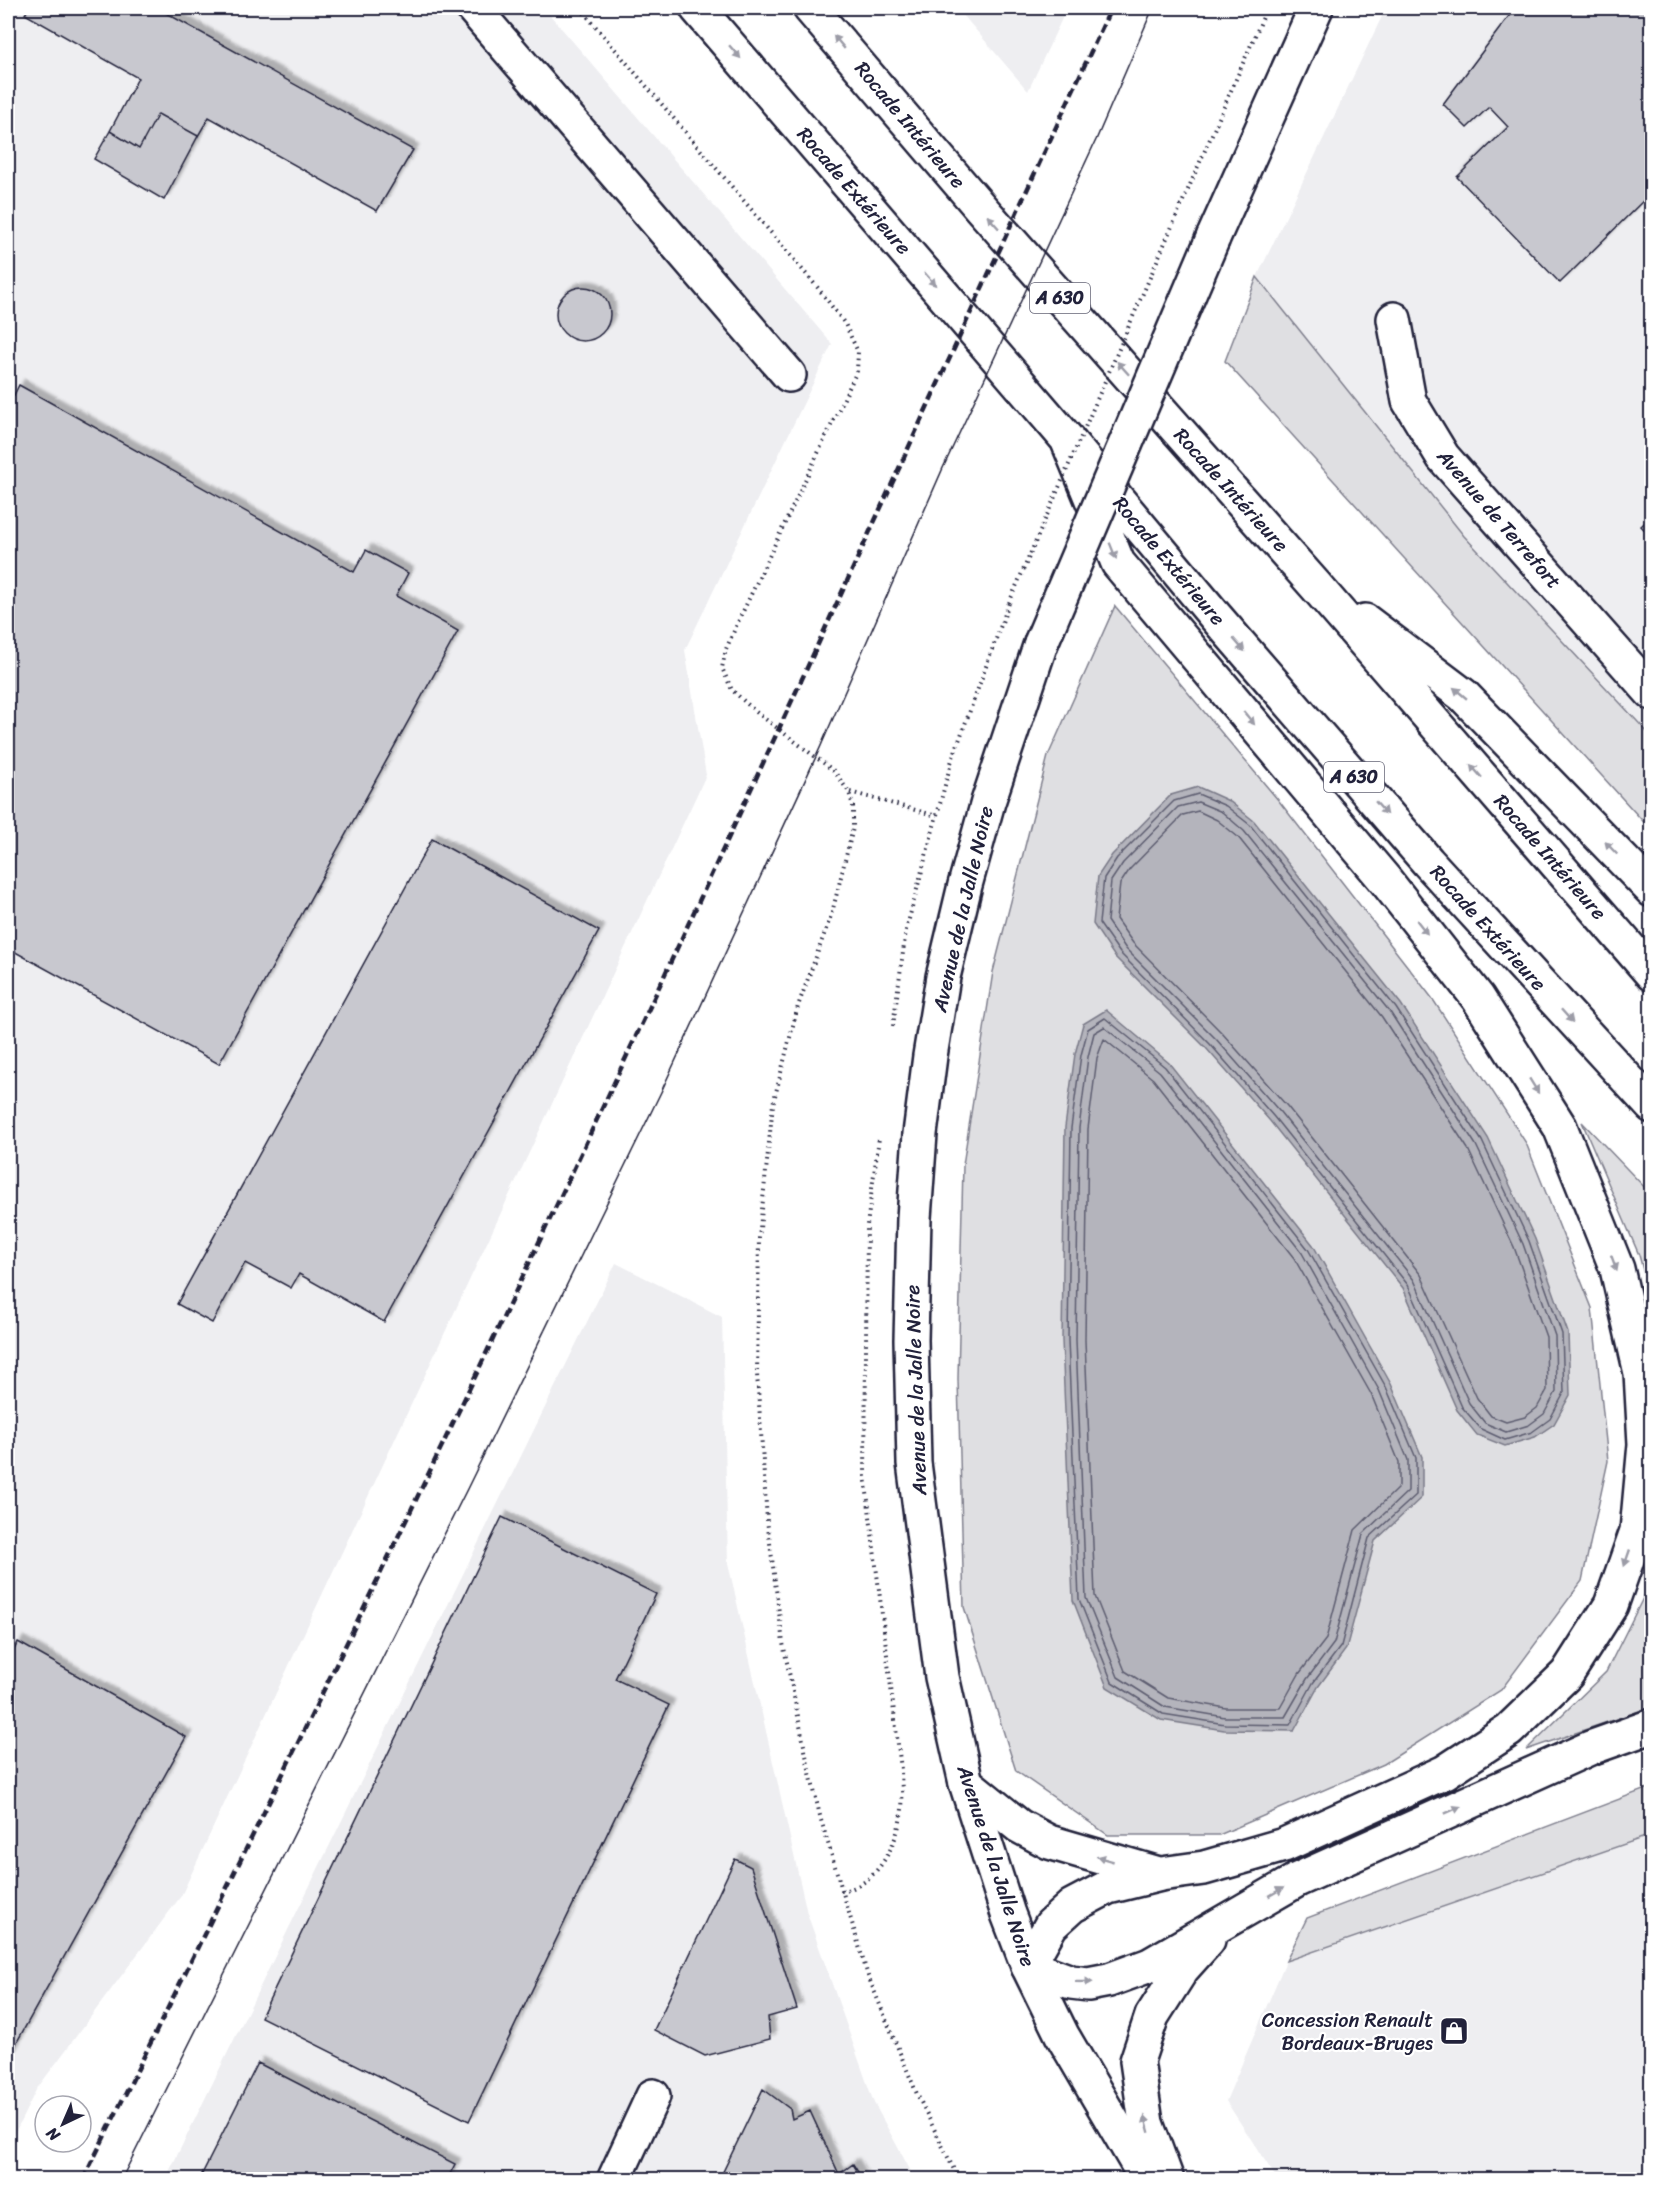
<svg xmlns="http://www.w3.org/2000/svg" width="1659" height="2187" font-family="Sriracha,sans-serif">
	<defs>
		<filter id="shadow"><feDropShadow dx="5.5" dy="-5.5" stdDeviation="1.5" flood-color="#0004"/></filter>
	</defs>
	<rect width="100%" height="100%" fill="#fff"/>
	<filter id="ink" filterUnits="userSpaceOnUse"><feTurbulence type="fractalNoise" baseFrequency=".0167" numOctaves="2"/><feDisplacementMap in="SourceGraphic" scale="12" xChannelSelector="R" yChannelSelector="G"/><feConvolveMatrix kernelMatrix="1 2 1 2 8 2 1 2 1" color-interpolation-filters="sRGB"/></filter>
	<g filter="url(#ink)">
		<path fill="#eeeef1" d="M8,8H544L832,344L685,650L706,775L181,1896L36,2090L8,2147Z
			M957,8H1067L1028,91Z
			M1386,8H1651V736L1464,536L1257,277Z
			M616,1263L722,1317L728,1563L807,1913L874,2103L915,2179L165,2180Z
			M1651,1835V2179H1277L1226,2101L1286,1961Z"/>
		<path fill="#dfdfe2" stroke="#80808e" stroke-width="1.5" d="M1257,277L1464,536L1651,736V830L1225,361Z
			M1115,606L1279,801L1432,998L1526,1143L1592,1308L1608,1461L1582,1581L1501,1690L1384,1764L1219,1835H1108L1016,1771L964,1607L958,1379L963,1165L993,972L1048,756Z
			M1582,1122L1651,1194V1300L1639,1255Z
			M1651,1582V1707L1526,1750L1606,1672Z
			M1651,1787V1835L1286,1961L1307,1918Z"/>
		<path fill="#b4b4bc" stroke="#7a7a88" stroke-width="1.5" d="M1198,787L1229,801L1254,821L1401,1004L1488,1138L1535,1239L1568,1333L1570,1395L1554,1424L1535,1437L1505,1446L1477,1435L1457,1410L1403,1288L1270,1121L1206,1048L1115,957L1093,924L1098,876L1112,855L1171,795Z
			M1106,1010L1169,1063L1313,1245L1391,1384L1422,1457V1497L1375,1541L1346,1649L1318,1687L1294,1731L1224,1730L1161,1720L1107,1687L1073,1600L1062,1340L1065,1127L1075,1054L1083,1024Z"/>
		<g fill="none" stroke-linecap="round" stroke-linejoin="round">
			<path stroke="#5c5c6f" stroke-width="1.5" d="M1198,794L1226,806L1250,825L1396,1008L1482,1141L1529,1241L1562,1334L1564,1393L1550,1419L1532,1432L1505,1440L1481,1429L1462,1407L1408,1285L1274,1117L1210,1044L1120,953L1099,923L1104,878L1117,858L1174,801Z
				M1198,802L1222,812L1244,831L1390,1012L1476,1145L1523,1244L1555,1336L1556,1392L1544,1414L1529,1425L1506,1432L1485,1423L1469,1403L1414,1280L1280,1112L1216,1039L1126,949L1107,921L1111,881L1123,863L1178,807Z
				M1198,811L1217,820L1238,837L1382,1017L1468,1149L1514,1247L1546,1337L1547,1390L1537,1408L1525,1417L1506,1422L1491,1416L1477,1398L1421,1275L1287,1106L1222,1033L1133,943L1116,919L1120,884L1130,869L1183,815Z
				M1105,1018L1165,1067L1308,1249L1386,1387L1416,1458V1495L1369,1538L1341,1646L1313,1683L1290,1725L1225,1724L1163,1714L1112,1682L1079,1599L1068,1340L1071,1128L1081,1055L1088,1029Z
				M1104,1027L1160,1072L1302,1253L1379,1390L1408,1460V1491L1363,1534L1334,1643L1307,1679L1285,1717H1225L1165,1707L1118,1677L1086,1598L1076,1340L1079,1128L1088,1057L1094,1033Z
				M1104,1039L1153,1079L1294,1258L1371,1394L1399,1462V1487L1355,1530L1326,1639L1299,1674L1280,1708H1226L1168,1698L1125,1671L1095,1596L1085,1340L1088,1129L1097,1058Z"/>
		</g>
		<path fill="#c8c8cf" stroke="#22223b" stroke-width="1.5" filter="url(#shadow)" d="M29,8H157L413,150L377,211L209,117L198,136L158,114L139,149L110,131L138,78L25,14Z
			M1515,8H1652V192L1560,283L1457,177L1508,127L1489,107L1467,128L1443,104Z
			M158,114L198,136L164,200L94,159L110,131L139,149Z
			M556 314a27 27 0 1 1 54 0a27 27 0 1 1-54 0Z
			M19,385L354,572L366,550L408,573L396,596L458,631L219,1064L8,948V407Z
			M1652,516V538L1641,526Z
			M432,839L599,931L384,1322L299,1274L291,1288L245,1263L212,1323L177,1304Z
			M502,1517L656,1594L615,1679L669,1705L469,2121L261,2017Z
			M18,1642L186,1737L8,2058V1662Z
			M735,1859L751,1867L797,2009L768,2017L770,2039L705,2056L654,2030Z
			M258,2063L455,2164L447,2180H199Z
			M763,2089L790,2109L792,2119L810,2111L839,2174L853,2164L863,2180H719Z"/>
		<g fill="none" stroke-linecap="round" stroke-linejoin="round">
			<g stroke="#22223b" stroke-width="38">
				<path id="minor" d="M473,8L789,375
					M1394,319L1409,401L1443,457L1652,693
					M614,2180L653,2096"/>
			</g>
			<g stroke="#22223b" stroke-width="38">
				<path id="major" d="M1213,238L1316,8
					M1041,643L988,802L965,885L943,977L930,1056L920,1134L914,1218L911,1340L914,1463L942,1677L966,1783L1008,1914L1028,1966L1062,2035L1147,2180"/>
			</g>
			<g stroke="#22223b" stroke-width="38">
				<path id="highway" d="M697,8L1067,439L1215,616L1428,862L1652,1106
					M810,8L980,207L1315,585L1652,974
					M1067,439L1118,563L1386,881L1478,998L1560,1127L1617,1269L1641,1373L1645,1444L1637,1531L1611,1605L1567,1674L1509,1730L1445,1772L1284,1845L1204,1868L1161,1874L1108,1887L1072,1906L1051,1925L1028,1966L1071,1982L1088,1984L1109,1980L1150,1965L1297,1880L1590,1748L1652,1726
					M1365,621L1463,695L1652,890
					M966,1783L1019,1826L1049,1842L1159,1874
					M1167,2180L1146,2123L1137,2061L1152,2016L1182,1969L1208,1940"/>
			</g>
			<path stroke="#22223b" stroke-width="4" stroke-dasharray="1.5 4.5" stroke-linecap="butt" d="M580,8L818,288L845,324L858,352L857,371L738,622L726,649L722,668L732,690L756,712L834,771L849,792L853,806V828L832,913L798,1006L773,1104L759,1238L757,1374L767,1520L783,1643L807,1760L821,1820L868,1976L917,2094L959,2180
				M1183,201L1267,8
				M850,792L937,816
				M893,1026L906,930L951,763L1009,603
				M841,1891C875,1887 896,1847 901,1816C904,1801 901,1784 901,1769L865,1476L867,1225L879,1138"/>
			<use href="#minor" stroke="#fff" stroke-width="33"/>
			<use href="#major" stroke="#fff" stroke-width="33"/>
			<use href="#highway" stroke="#fff" stroke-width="33"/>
			<path stroke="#22223b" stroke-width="1.5" d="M121,2180L467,1489L661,1092L820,748L943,468L1096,140L1153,8"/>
			<path stroke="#22223b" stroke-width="4.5" stroke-dasharray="9 4.5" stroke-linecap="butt" d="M83,2180C231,1880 379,1580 522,1278C722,857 915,432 1111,8"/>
			<g stroke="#22223b" stroke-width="38" stroke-linecap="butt">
				<path id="major-bridge" d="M1041,643L1213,238"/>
			</g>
			<path stroke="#22223b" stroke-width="4" stroke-dasharray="1.5 4.5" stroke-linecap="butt" d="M1009,603L1183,201"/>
			<use href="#major-bridge" stroke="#fff" stroke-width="33"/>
		</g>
		<defs><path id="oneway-solid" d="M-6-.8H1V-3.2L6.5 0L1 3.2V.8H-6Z" transform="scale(1.5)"/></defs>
		<g fill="#9c9ca7">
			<use href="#oneway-solid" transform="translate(839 42) rotate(-130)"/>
			<use href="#oneway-solid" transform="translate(735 52) rotate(49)"/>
			<use href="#oneway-solid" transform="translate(993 222) rotate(-132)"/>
			<use href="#oneway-solid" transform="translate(930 279) rotate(49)"/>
			<use href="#oneway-solid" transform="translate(1123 368) rotate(-132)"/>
			<use href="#oneway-solid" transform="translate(1113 551) rotate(68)"/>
			<use href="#oneway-solid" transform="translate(1239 645) rotate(49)"/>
			<use href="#oneway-solid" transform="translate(1460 693) rotate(-140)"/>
			<use href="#oneway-solid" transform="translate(1249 718) rotate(50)"/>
			<use href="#oneway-solid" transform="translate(1476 771) rotate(-131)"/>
			<use href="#oneway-solid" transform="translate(1381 808) rotate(49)"/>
			<use href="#oneway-solid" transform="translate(1611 848) rotate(-134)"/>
			<use href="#oneway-solid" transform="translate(1422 927) rotate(52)"/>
			<use href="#oneway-solid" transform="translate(1567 1016) rotate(48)"/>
			<use href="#oneway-solid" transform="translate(1534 1086) rotate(58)"/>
			<use href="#oneway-solid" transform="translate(1614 1263) rotate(70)"/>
			<use href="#oneway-solid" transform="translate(1627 1558) rotate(109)"/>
			<use href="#oneway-solid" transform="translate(1453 1810) rotate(-24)"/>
			<use href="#oneway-solid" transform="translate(1105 1859) rotate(-164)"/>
			<use href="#oneway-solid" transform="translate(1276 1892) rotate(-30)"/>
			<use href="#oneway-solid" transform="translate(1084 1982) rotate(1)"/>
			<use href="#oneway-solid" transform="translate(1147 2124) rotate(-105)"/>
		</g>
	</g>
	<defs>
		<g id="shop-square" transform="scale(1.5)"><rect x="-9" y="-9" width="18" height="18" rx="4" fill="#22223b" stroke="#fff"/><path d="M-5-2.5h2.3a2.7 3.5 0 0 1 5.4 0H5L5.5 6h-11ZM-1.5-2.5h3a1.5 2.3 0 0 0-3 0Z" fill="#fff"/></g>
	</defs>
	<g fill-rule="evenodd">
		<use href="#shop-square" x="1454" y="2031"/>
	</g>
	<g text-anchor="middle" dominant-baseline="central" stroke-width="4.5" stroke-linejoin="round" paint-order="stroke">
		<g fill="#fff" stroke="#646476" stroke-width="1.5">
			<rect x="1030" y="283" width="60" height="30" rx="4.5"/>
			<rect x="1324" y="762" width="60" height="30" rx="4.5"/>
		</g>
		<g font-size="18" font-weight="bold" fill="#22223b">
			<text x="1060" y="298">A 630</text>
			<text x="1354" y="777">A 630</text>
		</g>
		<g font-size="20" fill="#22223b" stroke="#fff">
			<text transform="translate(910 125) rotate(50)">Rocade Intérieure</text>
			<text transform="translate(854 191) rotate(49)">Rocade Extérieure</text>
			<text transform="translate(1231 490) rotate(48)">Rocade Intérieure</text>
			<text transform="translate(1499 519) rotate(49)">Avenue de Terrefort</text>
			<text transform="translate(1169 561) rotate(50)">Rocade Extérieure</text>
			<text transform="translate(1550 857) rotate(49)">Rocade Intérieure</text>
			<text transform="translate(963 909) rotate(-77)">Avenue de la Jalle Noire</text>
			<text transform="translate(1488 928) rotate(48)">Rocade Extérieure</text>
			<text transform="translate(916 1390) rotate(-92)">Avenue de la Jalle Noire</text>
			<text transform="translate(996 1866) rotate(72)">Avenue de la Jalle Noire</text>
		</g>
		<g font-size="20" fill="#22223b" stroke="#fff" text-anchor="end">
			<text x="1433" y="2020">Concession Renault<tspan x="1433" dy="23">Bordeaux-Bruges</tspan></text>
		</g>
	</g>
	<rect width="1659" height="2187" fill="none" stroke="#fff" stroke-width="30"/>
	<rect x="15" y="15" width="1629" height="2157" fill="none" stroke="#22223b" stroke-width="2" filter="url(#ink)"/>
	<g transform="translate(63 2124) rotate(224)"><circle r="28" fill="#ffffff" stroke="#a7a7b1" stroke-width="1.5"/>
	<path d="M0-4.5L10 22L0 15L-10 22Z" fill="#22223b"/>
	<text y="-9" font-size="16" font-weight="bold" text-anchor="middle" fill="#22223b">N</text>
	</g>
</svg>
